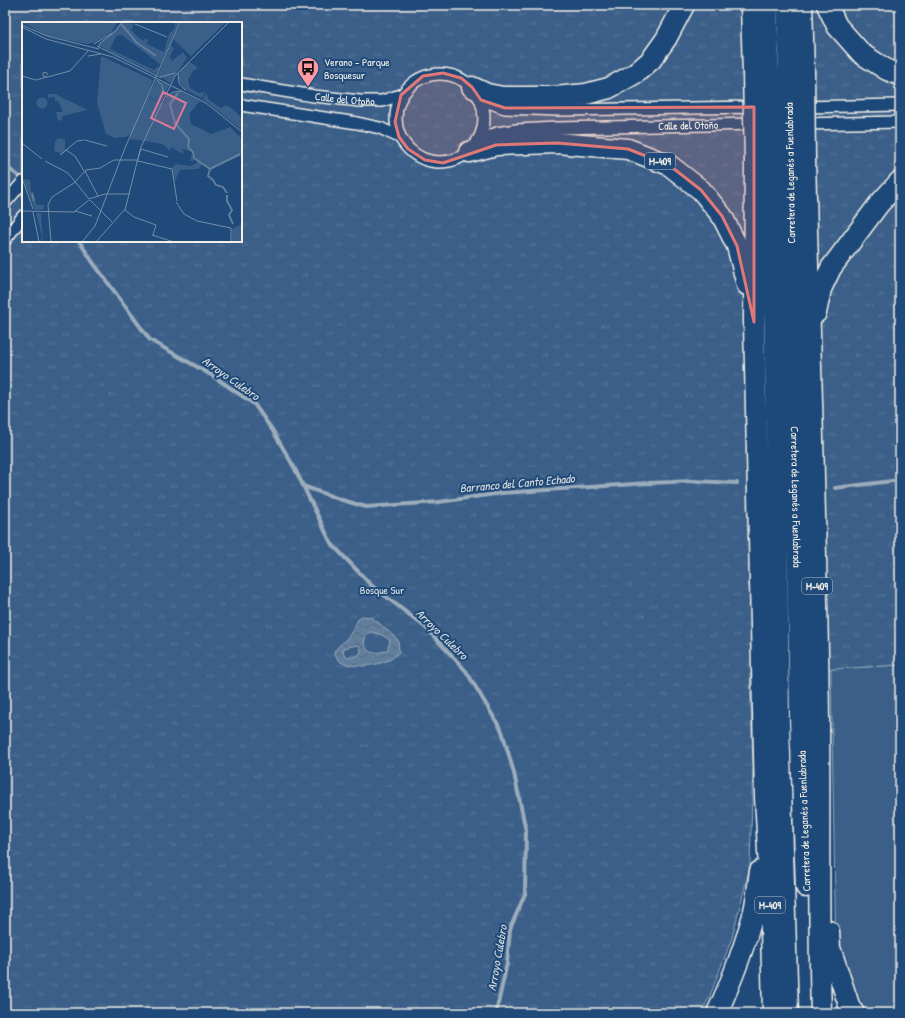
<svg xmlns="http://www.w3.org/2000/svg" width="905" height="1018" font-family="'Patrick Hand',sans-serif">
	<defs>
		<pattern id="park-tufts" width="24" height="20" patternUnits="userSpaceOnUse"><rect width="24" height="20" fill="#3a5f88"/><path d="M3 7l-1-3M5 7V3M7 7l1-3M15 17l-1-3M17 17v-4M19 17l1-3" fill="none" stroke="#577699"/></pattern>
		<pattern id="water-waves" width="16" height="10" patternUnits="userSpaceOnUse"><rect width="16" height="10" fill="#627e9d"/><path d="M0 5q4-4 8 0t8 0" fill="none" stroke="#58687a"/></pattern>
	</defs>
	<rect width="100%" height="100%" fill="#1f4a7a"/>
	<filter id="ink" filterUnits="userSpaceOnUse"><feTurbulence type="fractalNoise" baseFrequency=".025" numOctaves="2"/><feDisplacementMap in="SourceGraphic" scale="8" xChannelSelector="R" yChannelSelector="G"/><feConvolveMatrix kernelMatrix="1 2 1 2 8 2 1 2 1" color-interpolation-filters="sRGB"/></filter>
	<g filter="url(#ink)">
		<path fill="#3a5f88" stroke="#97a8b8" d="M900,665V1013H837L831,669Z"/>
		<path fill="url(#park-tufts)" stroke="#97a8b8" fill-rule="evenodd" d="M5,5H900V665L750,674L753,764L750,866L732,938L709,998L701,1013H5ZM23,23H241V241H23Z"/>
		<path fill="url(#water-waves)" stroke="#9cacbb" fill-rule="evenodd" d="M361,616L371,617L379,623L398,640L399,652C397,653 396,655 395,656C384,666 353,669 341,662C338,660 335,655 334,651C340,645 346,640 351,633C355,627 356,621 361,616ZM370,632C378,633 384,635 390,641L389,645L387,650C376,654 369,655 364,644L366,635ZM357,645L360,646L361,651L359,655L348,658L344,655L343,652L344,648Z"/>
		<g fill="none" stroke-linecap="round" stroke-linejoin="round">
			<path stroke="#9cacbb" stroke-width="4" d="M5,166L23,179
				M79,241L92,261L150,340L213,376L254,404L273,431L294,467L331,543L371,585L425,627L466,671L502,731L514,773L526,831L525,894L510,929L507,963L496,1013
				M303,486L339,499L366,507L439,502L502,493L649,483L693,481L737,483
				M835,488L900,480"/>
			<g stroke="#f4f1e8" stroke-width="14">
				<g id="street">
					<circle cx="440" cy="118" r="44"/>
					<path id="s1" d="M241,84L314,96L360,101H382L401,95"/>
					<path d="M488,102L505,108L558,110L757,107"/>
					<path d="M241,105L357,123L380,128L399,137"/>
					<path d="M801,107L900,105"/>
					<path d="M801,124L900,122"/>
					<path id="s2" d="M478,141L497,133L516,130L557,128L758,124"/>
					<path d="M5,203L23,182"/>
					<path d="M5,240L23,216"/>
				</g>
			</g>
			<g stroke="#f4f1e8" stroke-width="23">
				<g id="highway">
					<path d="M751,5L753,73"/>
					<path d="M767,5L769,72"/>
					<path d="M787,5L789,72"/>
					<path d="M802,5L804,71"/>
					<path d="M827,5L837,26L862,54L887,70L900,75"/>
					<path d="M472,87L487,94L503,97H555L586,94L609,88L636,73L651,60L666,39L684,5"/>
					<path d="M469,152L496,145L557,143L628,149L669,165L701,190L722,216L737,246L747,285"/>
					<path id="s3" d="M790,159L800,719L806,887"/>
					<path d="M805,159C810,347 817,534 819,721C820,819 818,916 821,1013"/>
					<path d="M755,160L754,322L765,797L770,887L773,1013"/>
					<path d="M771,160L776,413L779,722L788,1013"/>
					<path d="M816,313L821,289L831,268L879,204L900,181"/>
					<path d="M829,931L830,948L850,1008L854,1013"/>
					<path d="M717,1013C732,980 745,946 754,911C757,898 758,884 760,871"/>
				</g>
			</g>
			<use href="#street" stroke="#1f4a7a" stroke-width="11"/>
			<use href="#highway" stroke="#1f4a7a" stroke-width="20"/>
			<g stroke="#f4f1e8" stroke-width="23" stroke-linecap="butt">
				<path id="highway-bridge" d="M804,71L805,159
					M769,72L771,160
					M789,72L790,159
					M753,73L755,160"/>
			</g>
			<use href="#highway-bridge" stroke="#1f4a7a" stroke-width="20"/>
		</g>
	</g>
	<path fill="#e27875" fill-opacity="0.2" stroke="#e27875" stroke-width="3" stroke-linejoin="round" d="M443,73L461,78L472,87L481,100L505,108L754,107V322L737,246L722,216L701,190L669,165L628,149L557,143L496,145L443,163L425,160L408,149L399,137L395,122L401,95L423,76Z"/>
	<defs>
		<g id="bus-pin" transform="scale(1.15)"><path d="M0 17L-7.5 6A9.5 9.5 0 1 1 7.5 6Z" fill="#ff9aa2" stroke="#1f4a7a"/><path d="M-5-6H5V4H4V6H2V4H-2V6H-4V4H-5ZM-3.5-4V0h7V-4ZM-3.5 1.2v1.5H-2V1.2ZM2 1.2v1.5H3.5V1.2Z" fill="#111"/></g>
	</defs>
	<g fill-rule="evenodd">
		<use href="#bus-pin" x="308" y="68"/>
	</g>
	<g text-anchor="middle" dominant-baseline="central" stroke-width="4" stroke-linejoin="round" paint-order="stroke">
		<g fill="#1f4a7a" stroke="#b4bfc7" stroke-width="1">
			<rect x="645" y="153" width="30" height="16" rx="3"/>
			<rect x="802" y="578" width="30" height="16" rx="3"/>
			<rect x="755" y="897" width="30" height="16" rx="3"/>
		</g>
		<g font-size="10" font-weight="bold" fill="#f4f1e8">
			<text x="660" y="161">M-409</text>
			<text x="817" y="586">M-409</text>
			<text x="770" y="905">M-409</text>
		</g>
		<g font-size="11" fill="#f4f1e8" stroke="#1f4a7a" text-anchor="start">
			<text x="324" y="62">Verano - Parque<tspan x="324" dy="13">Bosquesur</tspan></text>
		</g>
		<g font-size="11" fill="#f4f1e8" stroke="#1f4a7a">
			<text stroke="none"><textPath href="#s1" startOffset="105">Calle del Otoño</textPath></text>
			<text stroke="none"><textPath href="#s2" startOffset="212">Calle del Otoño</textPath></text>
			<text transform="translate(790 173) rotate(-91)">Carretera de Leganés a Fuenlabrada</text>
			<text stroke="none"><textPath href="#s3" startOffset="338">Carretera de Leganés a Fuenlabrada</textPath></text>
			<text transform="translate(804 821) rotate(-92)">Carretera de Leganés a Fuenlabrada</text>
		</g>
		<g font-size="11" fill="#e1e2de" stroke="#1f4a7a">
			<text x="382" y="590">Bosque Sur</text>
		</g>
		<g font-size="12" font-style="italic" fill="#dee0dd" stroke="#1f4a7a">
			<text transform="translate(231 378) rotate(35)">Arroyo Culebro</text>
			<text transform="translate(517 483) rotate(-5)">Barranco del Canto Echado</text>
			<text transform="translate(442 634) rotate(44)">Arroyo Culebro</text>
			<text transform="translate(497 958) rotate(-80)">Arroyo Culebro</text>
		</g>
	</g>
	<g transform="translate(22 22)">
		<rect width="220" height="220" fill="#1f4a7a"/>
		<path d="M0,0H96L89,10L74,20L65,22L25,14ZM159,0H202L203,1L169,34L151,17ZM149,23L152,26L148,34L150,39L161,30L165,36L148,61L136,53ZM88,27L132,48L139,43L134,52L87,29ZM134,58L147,63L139,80L126,75ZM14.5 81a5.5 5.5 0 1 1 11 0a5.5 5.5 0 1 1-11 0ZM220,202V220H210V207Z" fill="#3a5f88"/>
		<path d="M59,0H96L89,10L86,12L85,8L76,5L62,17V11L53,8V5ZM100,0L112,2L109,8L117,16L122,19L123,16L126,18L125,22L142,30L147,12L153,6L152,0H157L139,43L100,13L94,14L87,29L77,23ZM79,34L131,58L125,75L141,81L146,73L158,69L178,79L167,92L169,102L189,112L208,105L220,117V133L189,147L181,142L176,147L158,148L153,159L150,146L154,142L169,144L175,141V138L168,139L170,131L171,137L176,138L180,141L173,135L171,130L156,126L161,128V132L149,125L148,129L141,122L108,117L109,112L104,115L93,116L84,112L75,81ZM168,40L176,46L171,49L166,58L168,66L177,71L183,70L180,76L163,68L156,56L159,47ZM184,71L187,78L199,86L204,83L212,88L220,97V108L181,77ZM26,72H33L66,88L40,94V98L36,99L34,90H40V87L36,79H33V75L26,76ZM36,116L43,117V128L38,131L32,129L33,120ZM1,157L8,158L9,169L15,183H22V187L13,188ZM14,191H19L21,220H19L20,214Z" fill="#3a5f88"/>
		<path fill="none" stroke="#627e9d" stroke-width="2" d="M99,2L107,11M107,11L114,20L134,34M156,71L148,82L153,101L167,117L166,125L171,130L172,136L188,147M188,147L218,132M188,147L186,154L191,158M191,158L194,163L201,165L205,171M205,173V179L210,188L207,193L211,202M12,179L10,171L12,178"/>
		<path fill="none" stroke="#748da6" stroke-width="1" d="M113,2L145,15M0,3L25,14L77,27M0,5L24,17L91,35L184,81L220,110M72,22L90,11M75,24L139,56M77,25L78,21L93,10L100,0M66,34L79,32M156,51L157,61L163,68M0,54L14,58L48,49L66,29M25,55L21,54V51L24,50L26,53M138,55L153,51M135,58L140,63L142,73M144,75L151,70L160,69M63,118L85,124M0,121L20,137M119,125L153,54L207,0M119,127L146,135M119,127L115,140L119,125M44,128L38,133L55,119L62,118M44,128L53,134L62,149M23,139L46,151L67,177M116,139L150,147L155,179M63,149L76,174M0,156L11,187M67,177L83,172H108M68,178L90,200M154,180L162,192L175,199M103,188L115,140M103,188L112,195L134,203L131,213M0,189L52,190L67,178M53,189L70,194M11,190L17,220M175,199L209,206V220M130,213L152,220M29,220L26,183L30,175L52,161L64,148L78,146L92,138H115M60,220L73,204L103,126L158,0M74,220L103,187"/>
		<path fill="#d87a9a" fill-opacity="0.15" stroke="#d87a9a" stroke-width="2" d="M141,70L164,81L152,107L129,96Z"/>
		<rect width="220" height="220" fill="none" stroke="#f4f1e8" stroke-width="2"/>
	</g>
	<rect width="905" height="1018" fill="none" stroke="#1f4a7a" stroke-width="20"/>
	<rect x="10" y="10" width="885" height="998" fill="none" stroke="#f4f1e8" stroke-width="1.5" filter="url(#ink)"/>
</svg>
